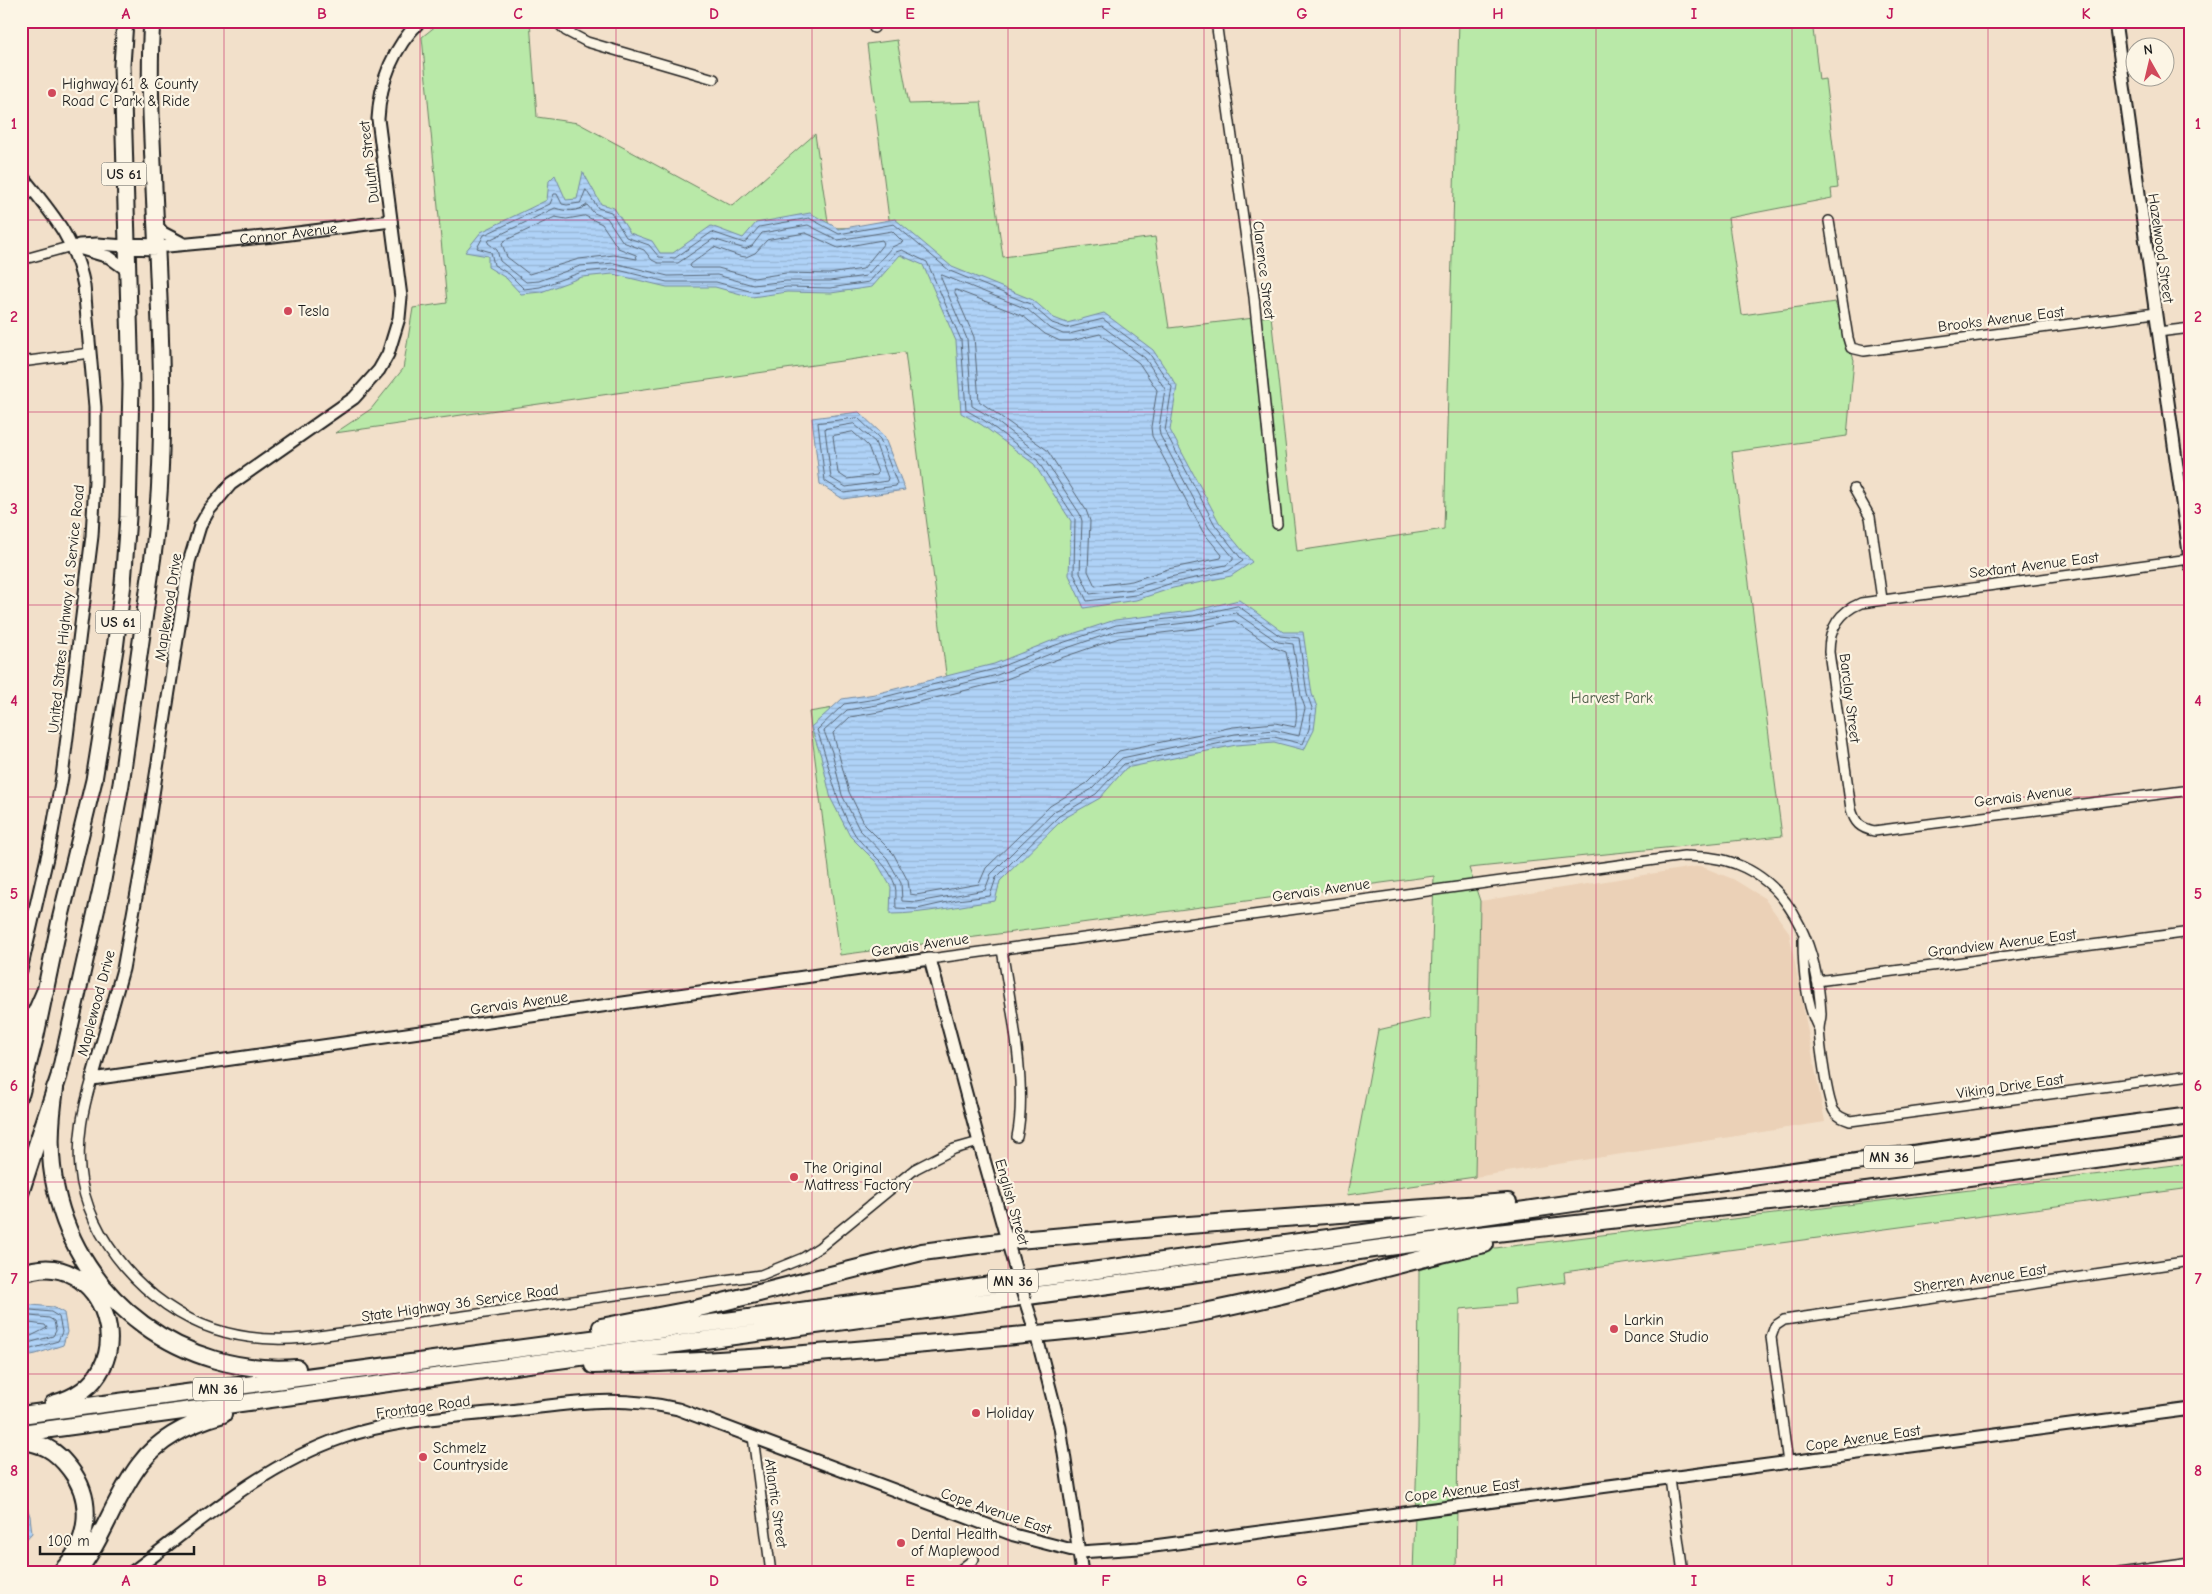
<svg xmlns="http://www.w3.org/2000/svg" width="2212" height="1594" font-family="'Comic Neue',sans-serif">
	<defs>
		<pattern id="water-rules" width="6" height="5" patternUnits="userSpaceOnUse" patternTransform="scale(1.25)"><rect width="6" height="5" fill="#afd2f7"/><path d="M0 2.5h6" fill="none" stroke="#96b4d3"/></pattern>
	</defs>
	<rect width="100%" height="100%" fill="#f2e0ca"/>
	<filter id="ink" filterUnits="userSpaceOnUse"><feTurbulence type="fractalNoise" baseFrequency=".02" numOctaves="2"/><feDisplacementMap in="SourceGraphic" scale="10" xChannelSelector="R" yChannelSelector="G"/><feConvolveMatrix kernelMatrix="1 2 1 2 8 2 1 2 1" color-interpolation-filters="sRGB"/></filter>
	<g filter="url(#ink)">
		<path fill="#ebd1b7" d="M1700,866L1733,879L1764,898L1789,932L1825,1122L1475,1177L1480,901Z"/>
		<path fill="#b9e9a8" stroke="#6a8262" d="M442,21H530L537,117L578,123L732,206L815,134L829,228L890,227L867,44L897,40L909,104L981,102L1003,257L1155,237L1169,328L1271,316L1297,551L1444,529L1459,21H1812L1819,80L1825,79L1838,188L1831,189L1832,198L1728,218L1742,315L1835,302L1854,360L1847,436L1732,452L1782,836L1469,868L1480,901L1475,1177L1347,1195L1378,1030L1430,1018L1434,876L840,955L809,712L948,689L905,352L335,433L371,409L403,369L413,308L447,303L422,37Z
			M2191,1163V1188L1564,1272L1565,1282L1514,1289L1515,1304L1460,1309L1456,1573H1413L1418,1428L1419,1270L1479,1250Z"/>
		<path fill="url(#water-rules)" stroke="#74899f" d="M583,172L601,204L614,208L630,233L652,241L660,253H673L711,226L743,238L756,223L810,213L839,229L895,219L952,267L1033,300L1054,318L1067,323L1104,313L1153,350L1177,386L1170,430L1219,522L1252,562L1231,576L1173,588L1136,600L1084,608L1069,575L1071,521L1034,464L982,425L961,413L956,341L923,265L900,255L872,287L831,293L787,292L752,297L715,287H667L613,274L582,277L541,292L521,294L506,278L488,267V256L465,252L481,232L547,200L549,181L555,175L566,200L577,199Z
			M859,412L884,436L905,490L843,499L820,484L812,418Z
			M1239,600L1283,632H1303L1312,694L1317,707L1314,730L1304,750L1274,742L1236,745L1126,768L1100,798L1063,819L1000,881L995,901C960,905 926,914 890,914L891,887L877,863L850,836L831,799L821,756L811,727L842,699L875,694L994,664L1051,641L1115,620L1192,611Z
			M21,1304L53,1307L64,1313L67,1332L63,1345L36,1354L21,1357Z
			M21,1504H26L30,1516L32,1533L21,1545Z"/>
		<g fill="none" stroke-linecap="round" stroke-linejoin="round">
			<path stroke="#576574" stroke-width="1" d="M586,190L598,208L611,212L626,237L649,245L659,257L675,258L712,232L744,243L747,241L759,227L809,218L839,234L894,224L950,271L1030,304L1052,323L1067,328L1103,319L1149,353L1172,387L1165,431L1215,525L1243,561L1228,571L1172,583L1135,595L1087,601L1074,574L1075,518L1037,460L985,421L966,410L961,340L927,262L902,250L896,252L869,282L830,288L787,287L753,292L716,282H667L614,269L582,272L540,287L524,289L509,274L494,265L491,252L477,248L484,235L550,204L554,194H557L562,204L567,205L580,203Z
				M587,205L594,213L607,218L623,242L644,250L652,260L658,263H678L713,239L745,249L752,246L762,233L808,225L838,240L892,231L903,242L892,247L866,276L830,281H786L753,285L717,275L668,276L614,263L580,266L539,281L526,282L500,261L497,250L488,243L489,240L555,208C567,212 577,212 587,205Z
				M585,216L602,224L618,248L636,255L637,259L614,255L579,259L529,274L507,257L502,244L504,241L555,217L566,219Z
				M806,233L838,248L882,240L884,243L863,269L829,274L786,273L754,278L718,268H692L690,266L691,264L714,247L739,256L746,257L755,253L767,240Z
				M942,275L1027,309L1049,328L1063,334H1069L1102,326L1145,358L1165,389L1159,428L1160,435L1209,528L1233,557V560L1226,565L1170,577L1133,589L1090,594L1080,573L1082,521L1080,514L1042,456L989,416L972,406L967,339L941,278Z
				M956,290L1023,316L1045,334L1060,341H1071L1100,334L1139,363L1157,390L1151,427L1152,436L1203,532L1222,555L1221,558L1168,569L1132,581L1095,586L1088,571L1090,521L1086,510L1047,450L979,401L974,337L955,293Z
				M858,418L880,439L897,483L896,486L844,493L825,481L818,423Z
				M854,424L875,442L888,478L887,481L846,487L831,478L825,429Z
				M853,432L868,446L878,472L877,475L847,479L838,473L833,436Z
				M1238,606L1280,636L1299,638L1307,694L1312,708L1309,729L1303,744L1274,737L1235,740L1124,764L1096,794L1059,816L1021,853L996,878L990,896L957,900L917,909L896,908C895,901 897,892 895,885C886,859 864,851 853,831C834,799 830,765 817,730L844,704L876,699L995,669L1053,646L1116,625L1193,616Z
				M1236,613L1278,642L1293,644L1301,696L1305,708L1299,736L1274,730L1235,734L1122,758L1092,789L1055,811L1017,848L991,874L985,890L917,902L902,901L901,883L887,858L859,829L842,795L832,752L824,731L847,710L877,705L997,675L1055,652L1117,631L1194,622Z
				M1235,621L1272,647L1286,652C1290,672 1300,709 1295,727L1275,723L1233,727L1119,751L1087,783L1050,806L986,868L979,884L916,895L910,894L908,881L893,853L865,825L849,792L833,733L850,717L879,712L999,682L1058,659L1119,638L1195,629Z
				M21,1309L51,1312L59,1317L62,1332L58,1341L21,1352
				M21,1315L49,1318L54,1321L56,1331L53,1336L21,1345
				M21,1322L45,1325L47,1328L31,1336L21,1338"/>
			<g stroke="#1c1c1c" stroke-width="12">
				<path id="minor" d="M556,21L566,31L587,42L714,79
					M873,21L874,28
					M1216,21L1254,297L1277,524
					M1829,221L1848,338L1851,348L1864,351L2155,313
					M21,260L72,246
					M2158,332L2191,328
					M21,362L90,353
					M1854,489L1870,517L1882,599
					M2190,559L1861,603C1839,612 1829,629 1829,652L1851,809C1855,823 1860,828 1874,831L2191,790
					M1803,939C1803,966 1806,1006 1819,1029
					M1002,949C1010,1003 1028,1085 1017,1137
					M930,959L1684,856C1701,857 1720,857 1736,864C1796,887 1818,955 1821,1014C1821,1019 1819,1024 1819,1029C1820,1045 1827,1100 1834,1111C1838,1117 1844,1119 1850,1121L2191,1075
					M1817,981L2191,932
					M92,1079C83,1109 77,1137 80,1169C86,1239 149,1308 214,1329C244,1339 273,1341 304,1338L761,1275L803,1258L820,1247L915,1169L954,1149L979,1142
					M753,1437L771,1573
					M1788,1463L1771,1337L1775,1326L1784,1320L2191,1261
					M1670,1479L1683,1573
					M956,1573L974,1559
					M2119,1573L2191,1563"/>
			</g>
			<g stroke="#1c1c1c" stroke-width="15">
				<g id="tertiary">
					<path d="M420,21C393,48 380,82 378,119L401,297L399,318L388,354L379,370L354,398L231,484L209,510L200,526L189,562L143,859L123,969L92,1079L930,959L979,1142L1017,1275"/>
					<path d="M2115,21L2191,567"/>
					<path d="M21,175C50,211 75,238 84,286L95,407V480L92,536L62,777L49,849L21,970"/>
					<path d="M156,225L163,233L182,243"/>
					<path d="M79,245L97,244L126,246"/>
					<path d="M72,246L109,257L127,270"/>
					<path id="s1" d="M157,247L274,236L391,221"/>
					<path d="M1025,1300L1036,1334L1060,1427L1082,1573"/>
					<path d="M131,1573C199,1522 263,1465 344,1437C397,1419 454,1417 509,1411C571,1403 616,1395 678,1409L1014,1535L1080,1552L1139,1548L2191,1409"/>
				</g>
			</g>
			<g stroke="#1c1c1c" stroke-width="19">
				<path id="primary" d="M126,246L157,247
					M21,1094L36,1035L60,920L94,780L115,649L123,583L128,517L131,385L122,65L125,21
					M21,1192L59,1076L102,885L121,784L155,541C168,424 159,305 154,188C152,133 148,77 152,21"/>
			</g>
			<g stroke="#1c1c1c" stroke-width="20">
				<path id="motorway" d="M21,1047L45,992
					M55,1088C50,1123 48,1156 56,1190C80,1302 184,1377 297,1368
					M21,1274C102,1240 154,1377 53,1404
					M601,1327L695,1309L922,1252L1007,1241L1189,1225L1508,1202
					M593,1365C708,1363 823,1353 937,1343C1023,1335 1109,1329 1194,1314C1292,1296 1387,1265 1485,1244
					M21,1415C498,1352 974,1289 1450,1221C1697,1185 1943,1148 2191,1116
					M21,1433L1470,1236L1866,1191L2191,1147
					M21,1440C30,1442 39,1444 47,1448C57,1453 63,1460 70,1469C95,1501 89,1544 60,1573
					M76,1573C103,1540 114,1498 140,1464C160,1437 191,1423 223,1414"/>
			</g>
			<use href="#minor" stroke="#fcf5e5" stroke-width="9"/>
			<use href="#tertiary" stroke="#fcf5e5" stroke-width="11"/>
			<use href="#primary" stroke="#fcf5e5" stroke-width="15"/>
			<use href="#motorway" stroke="#fcf5e5" stroke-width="16"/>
			<g stroke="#1c1c1c" stroke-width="15" stroke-linecap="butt">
				<path id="tertiary-bridge" d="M1017,1275L1025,1300"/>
			</g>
			<use href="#tertiary-bridge" stroke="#fcf5e5" stroke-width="11"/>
		</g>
	</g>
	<path fill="none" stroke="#c2185b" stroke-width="1" stroke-opacity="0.55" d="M224,21V1573M420,21V1573M616,21V1573M812,21V1573M1008,21V1573M1204,21V1573M1400,21V1573M1596,21V1573M1792,21V1573M1988,21V1573M21,220H2191M21,412H2191M21,605H2191M21,797H2191M21,989H2191M21,1182H2191M21,1374H2191"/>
	<g fill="#d1495b" stroke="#fcf5e5" stroke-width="2">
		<circle cx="52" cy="93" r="5"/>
		<circle cx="288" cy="311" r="5"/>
		<circle cx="794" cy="1177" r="5"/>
		<circle cx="1614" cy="1329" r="5"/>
		<circle cx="976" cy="1413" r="5"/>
		<circle cx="423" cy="1457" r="5"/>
		<circle cx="901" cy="1543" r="5"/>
	</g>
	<g text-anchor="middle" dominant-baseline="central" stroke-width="4.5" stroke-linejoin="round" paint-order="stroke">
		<g fill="#fcf5e5" stroke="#5f5d58" stroke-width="1">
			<rect x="101.5" y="162.5" width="45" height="23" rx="4"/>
			<rect x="95.5" y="610.5" width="45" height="23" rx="4"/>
			<rect x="1864" y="1145.5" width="50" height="23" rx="4"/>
			<rect x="988" y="1269.5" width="50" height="23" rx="4"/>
			<rect x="193" y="1377.5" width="50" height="23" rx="4"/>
		</g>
		<g font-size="14" font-weight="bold" fill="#1c1c1c">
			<text x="124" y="174">US 61</text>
			<text x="118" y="622">US 61</text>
			<text x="1889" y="1157">MN 36</text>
			<text x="1013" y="1281">MN 36</text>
			<text x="218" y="1389">MN 36</text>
		</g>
		<g font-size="15" fill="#1c1c1c" stroke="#fcf5e5" text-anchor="start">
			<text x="62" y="84">Highway 61 &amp; County<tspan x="62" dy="17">Road C Park &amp; Ride</tspan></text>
			<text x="298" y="311">Tesla</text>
			<text x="804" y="1168">The Original<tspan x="804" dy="17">Mattress Factory</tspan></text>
			<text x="1624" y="1320">Larkin<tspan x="1624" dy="17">Dance Studio</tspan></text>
			<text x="986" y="1413">Holiday</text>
			<text x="433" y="1448">Schmelz<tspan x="433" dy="17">Countryside</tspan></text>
			<text x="911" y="1534">Dental Health<tspan x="911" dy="17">of Maplewood</tspan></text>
		</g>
		<g font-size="15" fill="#1c1c1c" stroke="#fcf5e5">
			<text transform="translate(369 162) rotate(-97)">Duluth Street</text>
			<text stroke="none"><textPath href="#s1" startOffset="132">Connor Avenue</textPath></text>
			<text transform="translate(2161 248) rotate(82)">Hazelwood Street</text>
			<text transform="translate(1264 270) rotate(83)">Clarence Street</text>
			<text transform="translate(2001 319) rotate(-7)">Brooks Avenue East</text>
			<text transform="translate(2034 565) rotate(-7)">Sextant Avenue East</text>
			<text transform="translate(168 607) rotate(-81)">Maplewood Drive</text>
			<text transform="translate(66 609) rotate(-84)">United States Highway 61 Service Road</text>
			<text transform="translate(1850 698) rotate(83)">Barclay Street</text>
			<text transform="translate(2023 796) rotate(-7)">Gervais Avenue</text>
			<text transform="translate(1321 890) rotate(-8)">Gervais Avenue</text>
			<text transform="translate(2002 943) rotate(-7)">Grandview Avenue East</text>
			<text transform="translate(920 945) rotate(-8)">Gervais Avenue</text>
			<text transform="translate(96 1003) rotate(-75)">Maplewood Drive</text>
			<text transform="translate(519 1003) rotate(-8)">Gervais Avenue</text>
			<text transform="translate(2010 1086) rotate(-8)">Viking Drive East</text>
			<text transform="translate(1012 1202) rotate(74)">English Street</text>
			<text transform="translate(1980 1278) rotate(-8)">Sherren Avenue East</text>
			<text transform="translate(460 1303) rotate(-8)">State Highway 36 Service Road</text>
			<text transform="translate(423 1407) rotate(-8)">Frontage Road</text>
			<text transform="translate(1863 1438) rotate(-8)">Cope Avenue East</text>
			<text transform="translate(1462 1490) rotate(-7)">Cope Avenue East</text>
			<text transform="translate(776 1503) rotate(82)">Atlantic Street</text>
			<text transform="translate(996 1511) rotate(19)">Cope Avenue East</text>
		</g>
		<g font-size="15" fill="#4b5a46" stroke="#fcf5e5">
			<text x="1612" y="698">Harvest Park</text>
		</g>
	</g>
	<rect width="2212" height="1594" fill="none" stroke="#fcf5e5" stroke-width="55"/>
	<g transform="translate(2150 62) rotate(352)"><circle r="24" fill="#fcf5e5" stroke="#a29e95"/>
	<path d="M0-4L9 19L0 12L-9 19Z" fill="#d1495b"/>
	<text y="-8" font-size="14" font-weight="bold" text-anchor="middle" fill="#1c1c1c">N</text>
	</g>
	<path d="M40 1546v8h154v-8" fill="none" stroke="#1c1c1c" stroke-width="2.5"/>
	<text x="48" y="1546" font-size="15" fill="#1c1c1c" stroke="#fcf5e5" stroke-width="4" paint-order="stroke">100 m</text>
	<rect x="28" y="28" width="2156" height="1538" fill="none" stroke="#c2185b" stroke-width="2"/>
	<g font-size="16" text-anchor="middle" font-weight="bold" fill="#c2185b">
		<text x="126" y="19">A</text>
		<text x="322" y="19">B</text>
		<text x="518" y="19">C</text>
		<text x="714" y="19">D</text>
		<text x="910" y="19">E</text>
		<text x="1106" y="19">F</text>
		<text x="1302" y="19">G</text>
		<text x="1498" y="19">H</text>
		<text x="1694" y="19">I</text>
		<text x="1890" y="19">J</text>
		<text x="2086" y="19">K</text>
		<text x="14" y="129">1</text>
		<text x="2198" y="129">1</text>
		<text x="14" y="322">2</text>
		<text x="2198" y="322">2</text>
		<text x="14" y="514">3</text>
		<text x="2198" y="514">3</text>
		<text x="14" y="706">4</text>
		<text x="2198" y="706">4</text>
		<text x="14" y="899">5</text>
		<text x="2198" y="899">5</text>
		<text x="14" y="1091">6</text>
		<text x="2198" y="1091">6</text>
		<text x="14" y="1284">7</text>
		<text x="2198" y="1284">7</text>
		<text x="14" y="1476">8</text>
		<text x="2198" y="1476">8</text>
		<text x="126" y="1586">A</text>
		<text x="322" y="1586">B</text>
		<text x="518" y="1586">C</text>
		<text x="714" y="1586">D</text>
		<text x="910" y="1586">E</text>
		<text x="1106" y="1586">F</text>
		<text x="1302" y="1586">G</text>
		<text x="1498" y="1586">H</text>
		<text x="1694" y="1586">I</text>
		<text x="1890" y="1586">J</text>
		<text x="2086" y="1586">K</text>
	</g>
</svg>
